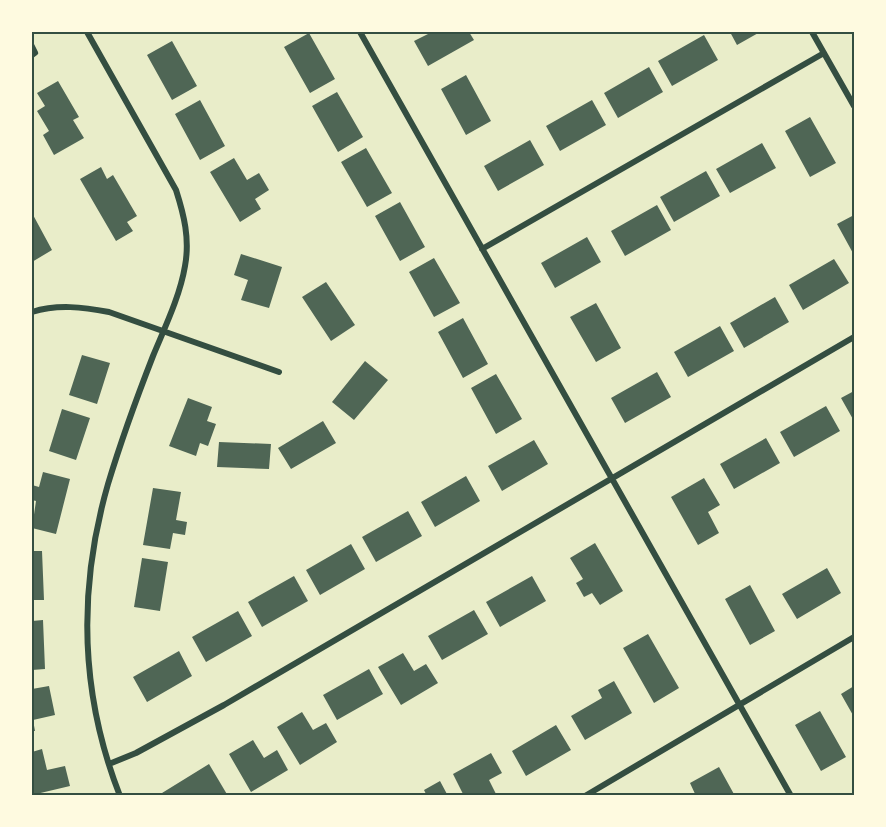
<svg xmlns="http://www.w3.org/2000/svg" width="886" height="827" font-family="Roboto,sans-serif">
	<rect width="100%" height="100%" fill="#e9edc9"/>
	<path fill="#4f6655" d="M432,32H469L474,40L428,66L414,41Z
		M730,32H760L737,45Z
		M309,33L335,79L310,93L284,47Z
		M704,35L718,60L672,86L658,61Z
		M172,41L197,86L172,100L147,55Z
		M649,67L663,92L618,118L604,93Z
		M466,75L491,121L466,135L441,89Z
		M58,81L79,117L73,120L84,138L54,155L43,135L49,131L37,111L45,106L37,93Z
		M337,92L363,137L338,152L312,106Z
		M200,100L225,146L200,160L175,114Z
		M592,100L606,125L560,151L546,126Z
		M810,117L836,163L810,177L785,131Z
		M530,140L544,165L498,191L484,166Z
		M762,143L776,168L730,193L716,169Z
		M366,148L392,193L367,207L341,162Z
		M234,158L247,180L259,173L269,190L255,199L261,209L240,222L210,172Z
		M101,167L107,179L113,175L137,216L127,222L133,231L116,241L80,179Z
		M706,171L720,196L674,222L660,197Z
		M400,202L425,247L400,261L375,216Z
		M657,205L671,230L625,256L611,231Z
		M32,213L52,250L32,262Z
		M854,215V255L837,224Z
		M587,237L601,262L555,288L541,263Z
		M241,254L282,267L269,308L241,300L248,280L234,275Z
		M434,258L460,303L434,317L409,272Z
		M834,259L849,283L803,310L789,285Z
		M326,282L355,325L331,341L302,297Z
		M775,297L789,322L744,348L730,323Z
		M596,303L621,348L596,362L570,317Z
		M463,318L488,364L463,378L438,332Z
		M720,326L734,351L688,377L674,352Z
		M82,355L110,363L97,404L69,395Z
		M365,361L388,380L354,420L332,402Z
		M657,372L671,397L625,423L611,398Z
		M496,374L522,419L496,434L471,388Z
		M854,391V421L841,398Z
		M188,398L212,407L207,421L216,424L208,446L200,443L196,456L169,446Z
		M826,406L840,431L794,457L780,432Z
		M62,409L90,418L76,460L49,451Z
		M323,421L336,443L291,469L278,448Z
		M766,438L780,463L734,489L720,464Z
		M534,440L548,464L502,491L488,466Z
		M219,442L271,444L269,469L217,467Z
		M43,472L70,479L56,534L32,528L36,501L32,500V485L39,487Z
		M466,476L480,501L435,527L421,502Z
		M704,478L720,505L708,512L719,533L698,545L671,497Z
		M153,488L181,492L176,520L187,522L185,535L173,533L170,549L143,545Z
		M408,511L422,536L376,562L362,537Z
		M595,543L623,591L600,605L592,593L584,597L576,583L583,579L570,558Z
		M351,544L365,569L320,595L306,570Z
		M32,551H42L44,600H32Z
		M142,558L168,562L160,611L134,607Z
		M827,568L841,593L797,619L782,594Z
		M294,576L308,601L262,627L248,602Z
		M532,576L546,601L500,627L486,602Z
		M750,585L775,631L750,645L725,599Z
		M474,610L488,634L442,660L428,636Z
		M238,611L252,636L206,662L192,637Z
		M43,620L45,669L32,670V621Z
		M648,634L679,688L654,703L623,648Z
		M179,651L192,676L147,702L133,677Z
		M403,653L414,671L426,664L438,683L401,705L378,667Z
		M369,669L383,694L337,720L323,695Z
		M614,681L632,713L585,740L571,716L602,698L598,690Z
		M49,686L55,715L33,720L35,731H32V689Z
		M854,686V717L841,694Z
		M820,711L846,757L821,771L795,725Z
		M302,712L313,730L326,723L337,742L300,765L277,727Z
		M556,725L571,750L526,776L512,751Z
		M253,740L264,758L277,750L288,770L251,792L229,754Z
		M42,749L47,770L65,766L70,786L32,795V752Z
		M491,753L502,773L489,780L497,796H464L453,774Z
		M209,764L228,796H164L162,793Z
		M719,767L735,796H696L690,783Z
		M440,781L448,796H427L424,790Z"/>
	<g fill="none" stroke-linecap="round" stroke-linejoin="round">
		<path stroke="#344e41" stroke-width="4.5" d="M32,45L36,53L32,56"/>
		<path stroke="#344e41" stroke-width="6" d="M87,32L176,190C184,215 190,239 185,266C180,296 165,327 153,356C137,397 121,441 108,484C78,588 80,694 120,796
			M360,32L791,796
			M812,32L854,106
			M482,249L824,53
			M32,312C57,304 83,307 109,312L279,372
			M109,764L136,753L224,705L854,337
			M585,796L854,637"/>
	</g>
	<rect width="886" height="827" fill="none" stroke="#fefae0" stroke-width="66"/>
	<rect x="33" y="33" width="820" height="761" fill="none" stroke="#344e41" stroke-width="2"/>
</svg>
